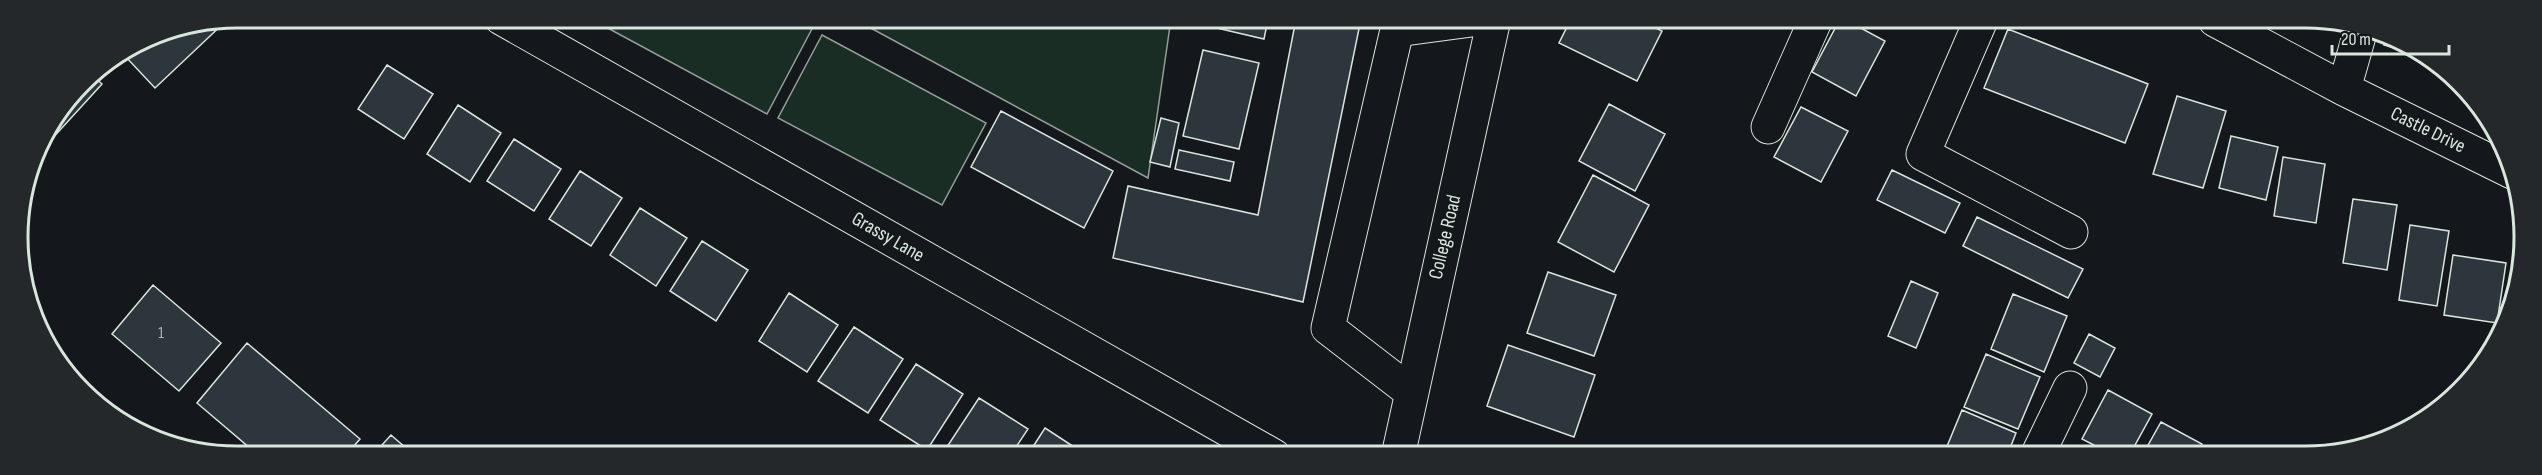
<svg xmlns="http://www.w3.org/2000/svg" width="2542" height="475" font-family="'Sofia Sans Condensed',sans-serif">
	<rect width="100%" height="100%" fill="#14181c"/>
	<path fill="#1a2d24" stroke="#939e99" stroke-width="1.5" d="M802,18L814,25L767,114L591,19Z
		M854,19H1171L1148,178Z
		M822,35L986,123L942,205L778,118Z"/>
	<path fill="#2c363c" stroke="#d8e6dc" stroke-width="1.5" d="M1209,19H1268L1264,39L1208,26Z
		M1296,19H1361L1303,302L1113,258L1128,186L1258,215Z
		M1571,19H1637L1662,31L1637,81L1559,43Z
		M1840,19H1844L1885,41L1856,96L1812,72Z
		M227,20L155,88L124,55L154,35Z
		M2008,29L2148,84L2125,143L1984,88Z
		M2386,38L2414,47L2424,56L2384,45Z
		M1203,50L1259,63L1239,149L1183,136Z
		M387,65L433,94L404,139L358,109Z
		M92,75L102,84L50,141L46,137L83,82Z
		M2177,96L2226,111L2203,188L2153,174Z
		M1609,104L1665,134L1635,191L1579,161Z
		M458,105L501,133L470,182L427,154Z
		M1801,107L1848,131L1821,182L1774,157Z
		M1001,111L1113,171L1084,228L971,167Z
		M1161,118L1179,123L1170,167L1150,162Z
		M2231,136L2278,147L2266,200L2219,188Z
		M514,139L561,169L534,211L487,181Z
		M1179,150L1234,162L1230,181L1175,169Z
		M2283,157L2325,164L2316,223L2274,216Z
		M1892,170L1960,203L1945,233L1877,200Z
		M580,171L622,198L591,246L549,219Z
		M1593,175L1649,205L1614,272L1558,242Z
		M2353,199L2397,205L2387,270L2343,263Z
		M640,208L687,238L656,286L610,255Z
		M1977,217L2083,269L2068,298L1963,246Z
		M2410,225L2449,231L2437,306L2399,300Z
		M702,241L748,270L716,321L670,291Z
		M2453,255L2506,263L2497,323L2444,315Z
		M1548,272L1616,295L1594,356L1527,333Z
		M2512,272L2520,273L2503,331Z
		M1911,281L1938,293L1916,348L1888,336Z
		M153,285L221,343L179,391L112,334Z
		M789,293L838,325L807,372L759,341Z
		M2013,294L2067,316L2044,372L1991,349Z
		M854,327L903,359L868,413L818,381Z
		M2089,334L2115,348L2100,377L2074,363Z
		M247,343L360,439L346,455H258L197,403Z
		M1508,345L1595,375L1574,437L1487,406Z
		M1986,354L2040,377L2018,429L1964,407Z
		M916,364L963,394L927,450L880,420Z
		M2108,390L2152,414L2129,456H2115L2082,439Z
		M979,398L1028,429L1010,456H941Z
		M1962,410L2016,433L2007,456H1943Z
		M2161,422L2202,444L2196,456H2142Z
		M1045,428L1088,456H1027Z
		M391,435L414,455H373Z
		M2212,448L2228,456H2208Z"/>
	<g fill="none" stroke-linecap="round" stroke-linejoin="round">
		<g stroke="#d8e6dc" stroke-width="35">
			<path id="minor" d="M501,18L1274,456
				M1981,20L1923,154L2071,232
				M2215,20L2344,89L2361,29
				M2344,89L2512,172
				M1768,127L1816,19
				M1411,392L1328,328L1397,30L1479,19
				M1398,456L1494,19
				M2037,456L2070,388"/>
		</g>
		<use href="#minor" stroke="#14181c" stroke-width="33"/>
	</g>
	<g text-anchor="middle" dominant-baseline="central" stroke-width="4.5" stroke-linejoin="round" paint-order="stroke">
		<g font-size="16" fill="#adbab4">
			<text x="161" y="333">1</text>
		</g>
		<g font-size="20" fill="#d8e6dc" stroke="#14181c">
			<text transform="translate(2428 130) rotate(26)">Castle Drive</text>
			<text transform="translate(888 237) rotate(30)">Grassy Lane</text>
			<text transform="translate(1445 237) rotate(-77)">College Road</text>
		</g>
	</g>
	<path d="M0 0H2542V475H0ZM237 28H2305A209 209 0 0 1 2514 237V237A209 209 0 0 1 2305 446H237A209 209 0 0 1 28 237V237A209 209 0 0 1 237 28Z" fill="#24282b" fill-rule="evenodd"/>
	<path fill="none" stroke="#d8e6dc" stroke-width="3" d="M237 28H2305A209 209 0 0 1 2514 237V237A209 209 0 0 1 2305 446H237A209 209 0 0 1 28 237V237A209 209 0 0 1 237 28Z"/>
	<path d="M2332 45v9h117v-9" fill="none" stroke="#d8e6dc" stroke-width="3"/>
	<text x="2341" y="45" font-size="18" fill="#d8e6dc" stroke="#14181c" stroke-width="4.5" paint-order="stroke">20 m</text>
</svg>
